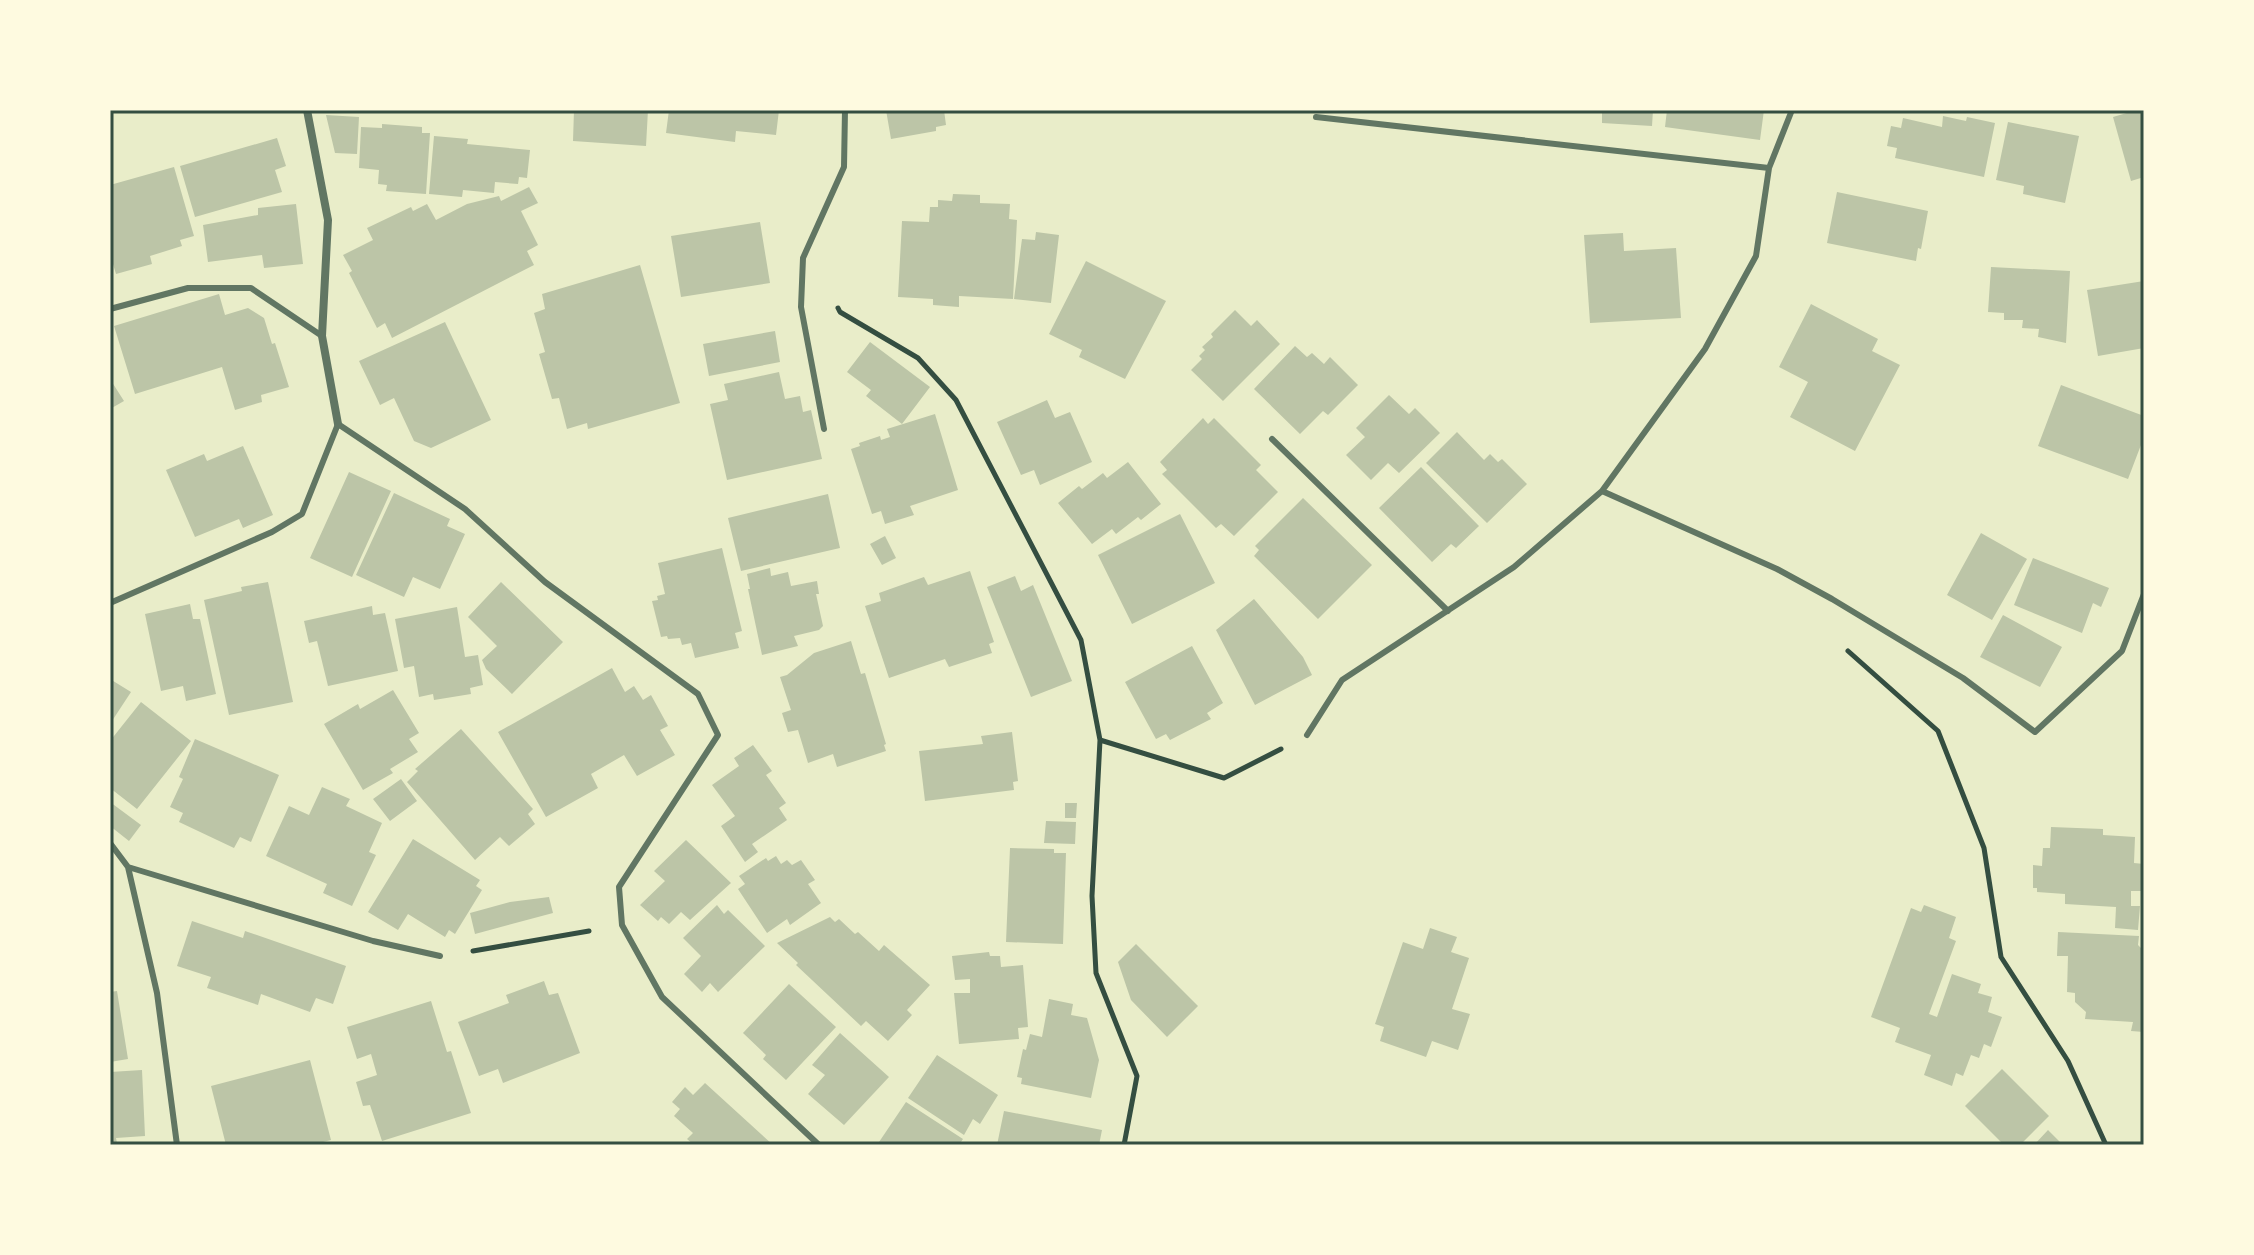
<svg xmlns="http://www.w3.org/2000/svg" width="2254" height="1255" font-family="'PT Sans Narrow',sans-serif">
	<rect width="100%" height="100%" fill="#e9edc9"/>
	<path fill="#bcc5a7" d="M574,110H648L646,146L573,141Z
		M669,110H779L776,135L736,131L735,142L666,133Z
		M886,110H944L946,125L936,127V131L891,139Z
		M1602,110H1653L1652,126L1602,123Z
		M1667,110H1764L1760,140L1665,127Z
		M2137,110H2144V177L2131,181L2113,117Z
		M326,115L359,117L357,154L335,153Z
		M1943,116L1966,121L1967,117L1995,123L1984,177L1895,158L1897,148L1887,146L1891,126L1901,128L1903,118L1942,127Z
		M2008,122L2079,136L2065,203L2023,194L2024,186L1996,180Z
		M382,124L422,127V133H430L426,194L386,191L387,185L378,184L379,170L359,168L361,127L382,128Z
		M434,136L468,139L467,144L530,150L527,178L519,177L518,184L495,182L494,193L463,190L462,197L429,194Z
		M277,138L286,166L275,170L282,192L195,217L180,166Z
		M174,167L194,236L180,240L182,246L150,256L152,264L116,274L110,254V185Z
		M529,187L538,203L521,211L538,245L527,251L534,265L392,338L385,323L377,328L349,273L352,271L343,255L373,240L367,228L411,207L413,211L427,204L436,220L467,204L499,196L501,201Z
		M1837,192L1928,211L1921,249L1918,248L1916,261L1827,243Z
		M953,194L980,195V203L1010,204L1009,219L1017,220L1013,299L959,296V307L933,305V299L898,297L902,221L929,222L930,207H938V200L952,201Z
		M296,204L303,264L264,268L262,255L208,262L203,225L258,215V208Z
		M760,222L770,283L681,297L671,236Z
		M1036,232L1059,235L1051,303L1014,299L1022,239L1035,240Z
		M1623,233L1624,251L1676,248L1681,318L1590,323L1584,235Z
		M1086,261L1166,301L1125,379L1079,357L1082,350L1049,334Z
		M640,265L680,403L588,429L587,423L567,429L559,398L552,399L539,354L545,352L534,313L545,309L542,294Z
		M1991,267L2070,271L2066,343L2038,337L2039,329L2022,328L2023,320H2004V313L1988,312Z
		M2144,281V348L2098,356L2087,290Z
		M219,294L225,315L248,308L264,318L272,344L275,343L289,387L261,395L262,402L235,410L222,367L135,394L114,326Z
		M1811,304L1878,339L1872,351L1900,365L1855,451L1790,417L1808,382L1779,367Z
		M1235,310L1251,326L1257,320L1280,344L1223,401L1191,370L1202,359L1199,356L1205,350L1202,347L1213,337L1211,334Z
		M445,322L491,420L431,448L414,441L394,398L380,405L359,361Z
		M775,331L780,362L709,376L703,344Z
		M870,342L930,387L902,424L866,396L871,390L847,372Z
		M1295,346L1307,357L1312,353L1324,364L1330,357L1358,385L1328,415L1323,411L1300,434L1254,389Z
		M779,372L785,399L800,396L803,412L811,410L822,459L727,480L710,404L728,400L724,384Z
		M110,379L124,401L110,409Z
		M2061,385L2144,416V437L2128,479L2038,446Z
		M1389,395L1409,414L1415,408L1440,433L1399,473L1388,463L1371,480L1346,455L1365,437L1356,428Z
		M1047,400L1055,418L1070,412L1092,462L1040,485L1034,470L1021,475L997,422Z
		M935,414L958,490L910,506L914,515L885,524L881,511L872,514L851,449L860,446L859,443L880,436L881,440L890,437L887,429Z
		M1203,418L1208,424L1214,418L1261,465L1256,470L1278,492L1234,536L1221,524L1216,528L1162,474L1167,470L1160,462Z
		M1457,432L1484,460L1490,454L1498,462L1502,459L1527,484L1487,523L1426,463Z
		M243,446L273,515L243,528L239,519L195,537L166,470L204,454L207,461Z
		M1128,462L1161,504L1141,520L1138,517L1116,534L1112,529L1092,544L1058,503L1079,486L1082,489L1103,473L1107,478Z
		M1421,467L1479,526L1456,548L1451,544L1432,562L1379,508Z
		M349,472L391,491L352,577L310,558Z
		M394,493L450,519L447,526L465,534L440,589L413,577L404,597L356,575Z
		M828,494L840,548L741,571L728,518Z
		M1303,498L1372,565L1318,619L1254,556L1259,550L1255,546Z
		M1180,514L1215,583L1132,624L1098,555Z
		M1981,533L2027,559L1992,620L1947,595Z
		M885,536L896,558L882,565L870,544Z
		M722,548L742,631L735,633L739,648L695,658L691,643L682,645L680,638L668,639L667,636L661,637L652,601L658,600L657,596L665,594L658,563Z
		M2033,558L2109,588L2101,607L2093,603L2082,633L2014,605Z
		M770,568L771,576L788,572L791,586L817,581L819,594H816L823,626L819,630L794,636L798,646L762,655L748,589H750L747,574Z
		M970,571L994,642L989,644L992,653L949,667L945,659L889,678L865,606L881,601L879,593L924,577L928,585Z
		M1015,576L1021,591L1033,585L1072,681L1031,697L987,587Z
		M268,582L293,702L229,715L204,600L242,591L241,587Z
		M501,582L563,642L512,694L486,669L482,660L497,646L468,617Z
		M1254,599L1303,657L1312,675L1255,705L1216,630Z
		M190,604L193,619H200L216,694L186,701L183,686L161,691L145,614Z
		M372,606L373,615L385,613L398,671L328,686L317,641L309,643L304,621Z
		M457,607L465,657L478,655L483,685L470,688L471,694L434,700L433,694L419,697L414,666L404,668L395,619Z
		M2003,615L2062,647L2040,687L1980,657Z
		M851,641L861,674L865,673L886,744L884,745L886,751L837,767L833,754L808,763L798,730L788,732L782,713L791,710L780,677L787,675L814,653Z
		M1192,646L1223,703L1207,713L1211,719L1170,740L1166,734L1156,739L1125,682Z
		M612,668L625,692L634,686L643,700L651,695L668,726L660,730L675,755L637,776L624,755L591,774L598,788L546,817L498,732Z
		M110,679L131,692L110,724Z
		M393,690L419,733L409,739L418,752L390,769L393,773L363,790L324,724L358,704L360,709Z
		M141,702L191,741L137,809L110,788V741Z
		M461,729L533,809L528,814L535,824L509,846L500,837L475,860L407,782L418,771L415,769Z
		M1012,732L1018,781L1013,782L1014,790L925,801L919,751L983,744L981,736Z
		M195,739L279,775L251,842L240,837L234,848L179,822L183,813L170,807L183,779L179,777Z
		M753,745L772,771L766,775L786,803L779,808L787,820L752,844L758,852L745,862L721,826L735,816L712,785L739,766L734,758Z
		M401,779L417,801L390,821L373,799Z
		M322,787L350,799L346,806L382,823L369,852L376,855L352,906L323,893L327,884L266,856L289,806L309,815Z
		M110,802L141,825L129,841L110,826Z
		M1065,803H1077L1076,818H1065Z
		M1046,821L1076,822L1075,844L1044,843Z
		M2051,827L2103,829V835L2135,837L2134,863L2144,864V891H2131V906H2140L2138,930L2115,928L2116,907L2065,904V894L2037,892V888H2033V865L2042,866L2043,848H2050Z
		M413,839L480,880L476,886L482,890L455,934L449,930L445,937L408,914L398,930L368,912Z
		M686,840L731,883L690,920L681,912L669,924L661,917L658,921L640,905L665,881L654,871Z
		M1010,848L1054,849V853H1066L1063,944L1006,942Z
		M776,856L781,864L787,860L792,865L801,860L815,880L808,884L821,903L790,925L787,919L767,933L738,889L745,884L739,876L766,858L768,861Z
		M549,897L553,913L475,934L470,913L510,902Z
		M717,905L724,914L728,910L765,946L718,992L710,983L702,992L684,974L701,956L683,938Z
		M1924,905L1956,917L1949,938L1956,941L1929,1014L1937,1017L1952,974L1981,984L1978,993L1992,997L1988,1012L2002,1017L1991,1047L1984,1044L1979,1058L1971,1055L1963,1076L1956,1073L1952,1086L1924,1075L1931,1055L1895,1042L1900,1028L1871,1017L1911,908L1921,912Z
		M830,917L835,922L839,919L855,934L858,932L879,951L884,945L930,985L907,1010L912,1015L888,1041L866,1021L861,1026L796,965L798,963L777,943Z
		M192,921L243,938L245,931L346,966L333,1004L316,998L310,1012L261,994L258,1005L207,988L211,977L177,966Z
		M1430,928L1457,937L1451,952L1469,958L1452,1009L1470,1014L1458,1050L1432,1041L1426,1057L1380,1041L1384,1027L1375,1024L1403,942L1423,949Z
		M2058,932L2139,936L2138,945L2144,951V1032L2131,1031L2133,1022L2085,1019L2086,1012L2075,1002V993L2067,992L2068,956H2057Z
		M1136,944L1198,1006L1167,1037L1131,1000L1118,962Z
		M989,952L990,956H1000L1001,967L1023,965L1028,1027L1018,1028L1019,1039L959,1044L954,993H970V979L955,980L952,956Z
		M544,981L549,995L558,993L580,1053L503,1083L498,1069L479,1076L458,1022L509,1003L506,995Z
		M789,984L836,1027L786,1080L763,1059L766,1055L743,1033Z
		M117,991L128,1059L110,1062V992Z
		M1049,999L1073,1004L1071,1015L1087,1018L1099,1060L1091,1098L1021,1084L1022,1078L1017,1077L1023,1049L1026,1050L1030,1034L1042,1037Z
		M431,1001L447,1052L451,1051L471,1113L382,1141L370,1105L363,1106L356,1082L377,1075L371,1054L357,1059L347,1027Z
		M840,1033L889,1077L844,1125L808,1094L825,1075L812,1065Z
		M937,1055L998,1095L980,1124L973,1119L964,1135L908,1098Z
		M310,1060L331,1140L311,1145H283L282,1143L273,1145H226L211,1086Z
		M2002,1069L2049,1116L2020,1145H2004L1965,1106Z
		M142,1070L145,1136L116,1138L117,1143H110V1072Z
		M705,1083L773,1145H694L687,1139L693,1133L674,1116L680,1109L672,1102L685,1087L693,1095Z
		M906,1102L963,1139L959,1145H877Z
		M1004,1111L1102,1130L1099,1145H997Z
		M2048,1130L2063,1145H2034Z"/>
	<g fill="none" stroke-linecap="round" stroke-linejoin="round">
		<path stroke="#344e41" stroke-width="5" d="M838,308L840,312L918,358L956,400L1081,640L1100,740L1224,778L1281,749
			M1848,651L1938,731L1984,848L2001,957L2068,1061L2106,1145
			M1100,740L1092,896L1096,973L1137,1076L1124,1145
			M473,951L589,931"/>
		<path stroke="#617663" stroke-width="6" d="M1316,117L1769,168
			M110,309L188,288H251L322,336
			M824,429L801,307L803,258L844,167L845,110
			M1272,439L1448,611
			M1602,491L1777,569L1832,599L1963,678L2035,732L2122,651L2144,594
			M110,603L272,532L302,514L338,424L465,509L545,582L698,694L718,735L619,887L622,925L662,997L819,1145
			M1307,735L1342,680L1514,567L1602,491L1705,349L1756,256L1769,168L1792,110
			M110,843L128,867L157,993L177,1145
			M128,867L373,941L440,956"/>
		<path stroke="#617663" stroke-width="8" d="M307,110L328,220L322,336L338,424"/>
	</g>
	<rect width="2254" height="1255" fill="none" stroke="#fefae0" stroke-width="224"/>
	<rect x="112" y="112" width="2030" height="1031" fill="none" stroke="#344e41" stroke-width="3"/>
</svg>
